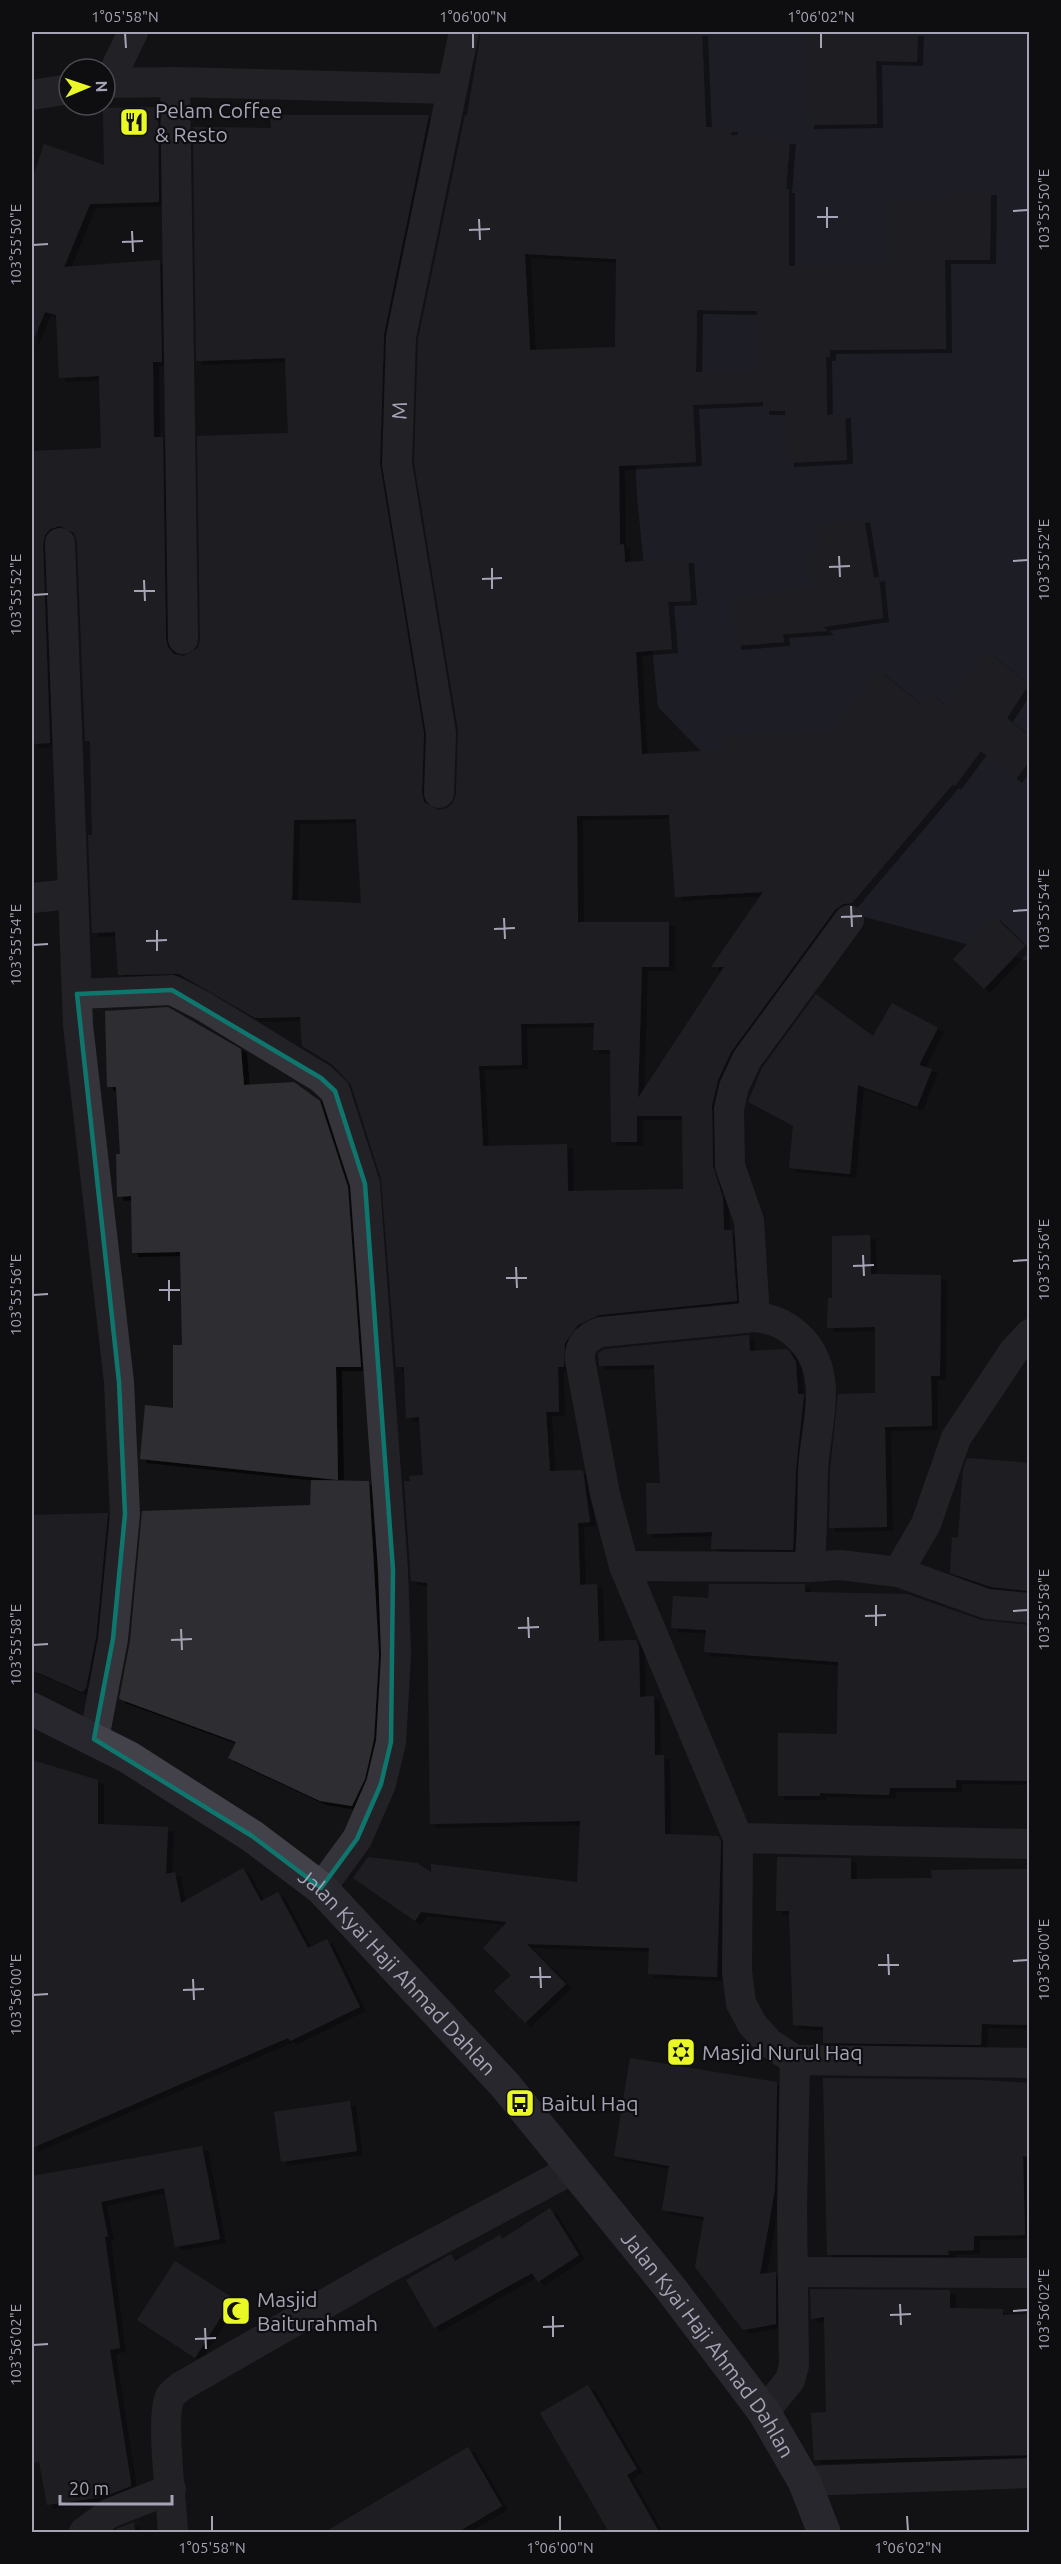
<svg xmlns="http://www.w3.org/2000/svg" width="1061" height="2564" font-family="Ubuntu,sans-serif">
	<defs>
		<filter id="shadow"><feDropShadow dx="6" dy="4" stdDeviation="0" flood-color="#0009"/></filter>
	</defs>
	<rect width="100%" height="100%" fill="#131315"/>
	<path fill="#292b39" d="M616,32H1029V961L861,916L658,707L637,496Z"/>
	<path fill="#2f2e31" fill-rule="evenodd" filter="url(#shadow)" d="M481,32H702L706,127L732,128L731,135L790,140L786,189H789V266L891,265V201H948V191H991L990,260H945L946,349L830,350V357H826L827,415L845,414L847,460L788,463L785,411H763V402L693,405L696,462L619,466L620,545L624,544L625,562L688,559L691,601L668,602L672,649L636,652L642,754L724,750L723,735L832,731L878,670L921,704L930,693L945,705L986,651L1029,684L1007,718L1029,736V762L1016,779L981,751L955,786L953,784L852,903L843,904L835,910L731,1052L718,1080L712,1105L713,1166L723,1198L724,1230H732L737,1301L599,1315L578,1325L565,1343L564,1367H558L559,1412H546L550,1471L583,1470L590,1522L578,1523L580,1585L597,1584L599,1641L636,1640L639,1647L640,1697L654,1696L655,1755H664L665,1834L718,1836L721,1841L717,1977L648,1974L649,1948L527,1944L566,1984L525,2023L494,1991L511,1975L483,1948L507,1922L421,1912L415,1921L353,1878L368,1857L417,1863L431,1872V1864L577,1882L580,1821L430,1824L427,1583L411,1581L404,1481H410L409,1476L423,1475L419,1417L406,1418L404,1367H396L381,1179L351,1085L333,1065L302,1046L300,1017L255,1018L179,974L118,975L115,932L92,933L88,835H92L90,741H85L77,542L74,533L60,526L50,529L45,535L43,544L50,743L32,744V451L101,448L99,376L59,378L56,315L45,312L32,343V180L44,144L104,165L103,108L158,107L159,202L90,204L64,267L160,260L162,362H153L154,437H163L166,639L168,647L174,654L184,656L198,648L200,639L197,436L288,433L285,358L196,361L193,127L271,128L270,115H429L384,334L380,464L424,734L422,793L424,802L438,810L447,808L453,803L456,794L458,730L414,463L418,339L465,115H467ZM525,254L616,259L615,347L530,350ZM697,310L757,311L758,370L696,372ZM669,815L675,897L763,892L711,967H724L638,1098L642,967H669V922H578L577,816ZM356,819L361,903L292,900L294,820ZM594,1023L593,1050H610L611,1142H637V1116H682L683,1189L568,1191L567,1144L483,1146L479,1066L522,1065L521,1024Z
		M806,32H918L917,62L876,61L877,124L808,125Z
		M864,518L874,578L879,577L883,618L823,627L828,631L783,634L784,642L735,646L731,597L790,593V589L814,587L808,549L820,547L817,526Z
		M994,916L1025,946L984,989L953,959Z
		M816,994L873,1036L892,1003L938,1028L919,1065L932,1069L917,1107L858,1085L850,1174L789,1168L793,1126L748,1102L762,1068Z
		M168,1007L241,1049L244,1085L294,1082L320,1101L348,1187L361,1367H336L338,1480L140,1459L145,1405L173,1408V1345H182L180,1252L132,1253L131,1196L117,1197L116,1154H120L116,1087H107L105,1011Z
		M870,1235L871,1274L941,1275L940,1376H931L932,1426L885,1427L887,1527L829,1528L830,1471L838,1394L875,1393V1327L827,1328L828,1298H832V1236Z
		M749,1335L750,1351L787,1349L790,1352L796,1362L798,1394H804L796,1469L793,1550L711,1549L712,1532L647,1534L646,1483H660L654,1365L599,1366L598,1353L605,1349Z
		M967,1458L1029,1463V1591L991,1587L950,1573L952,1537L958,1538L963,1470Z
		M311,1480L369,1481L379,1655L374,1739L365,1779L352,1806L320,1801L228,1758L236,1742L119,1699L130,1641L142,1511L310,1505Z
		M108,1513L96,1637L86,1688L82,1692L32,1670V1515Z
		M709,1584H805V1592L907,1594L981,1620L1029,1625V1781L956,1780V1788H890L889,1795L820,1793V1796H778V1733L837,1734L838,1662L704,1652L706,1630L671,1628L673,1596L708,1598Z
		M32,1760L98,1780V1824L168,1827L166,1874L175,1872L181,1903L243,1868L261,1901L278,1892L308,1948L327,1939L360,2007L290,2041L288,2038L32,2148Z
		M777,1857L851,1858V1879L932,1878L931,1870L1029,1869V2025L982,2024L981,2045L823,2043V2027L793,2025L789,1911H776Z
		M630,2058L777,2082L775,2189L760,2274L776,2272V2324L743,2330L695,2267L704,2217L662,2210L669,2166L614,2156Z
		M823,2078L981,2080L1029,2083V2157L1023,2156L1025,2235L974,2236V2250L948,2251L949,2255H827Z
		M350,2101L357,2151L281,2162L274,2112Z
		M202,2146L220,2239L175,2247L164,2188L101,2202L108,2236L105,2237L120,2348L110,2350L131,2483V2486L103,2497L47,2505L39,2462L32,2463V2176Z
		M550,2208L579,2255L538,2282L532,2273L434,2328L406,2280L451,2254L455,2261L500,2235L502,2239Z
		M175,2261L233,2298L195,2358L137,2320Z
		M810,2289L950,2290V2308L1003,2309V2315L1029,2314V2455L814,2460L811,2413L826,2412L824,2317L811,2319Z
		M588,2385L637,2469L627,2475L659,2532H609L540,2413Z
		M468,2447L502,2506L458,2532H325Z
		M134,2522L135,2532H113L118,2528Z"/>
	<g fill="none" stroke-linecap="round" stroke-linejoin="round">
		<g stroke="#35343a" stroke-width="30">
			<path d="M109,82L133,32"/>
			<path d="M175,82L183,639"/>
			<path d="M105,83L175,82L452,89"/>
			<path d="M32,95L69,89"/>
			<path d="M60,543L78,1025L119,1382L125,1514L113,1639L94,1739"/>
			<path id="s1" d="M439,793L441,733L397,464L401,337L464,32"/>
			<path d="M32,898L73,894"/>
			<path d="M77,994L172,990L203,1006L321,1078L335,1091L365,1184L393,1570L396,1655L391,1742L381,1784L357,1839L321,1888"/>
			<path d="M755,1317L749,1221L730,1166L729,1109L734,1087L747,1059L849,920"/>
			<path d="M624,1566L809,1567L840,1565L898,1572L926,1524L956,1438L1014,1351L1030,1334"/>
			<path d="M898,1572L987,1604L1030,1608"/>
			<path d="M738,1838L1030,1844"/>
			<path d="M795,2060L1030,2063"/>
			<path d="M794,2272L1030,2273"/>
			<path d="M764,2412L790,2380L794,2366L792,2209L795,2060L769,2043L752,2024L741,2003L737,1972L738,1838L624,1566L605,1494L580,1360C579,1344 587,1337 601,1332L755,1317C775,1319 789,1326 803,1341C835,1378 815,1427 813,1470C812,1503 813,1535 809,1567"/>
			<path d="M804,2481L1030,2473"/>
			<path d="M84,2532L110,2513L171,2489"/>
			<path d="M173,2532C172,2506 160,2417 170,2397C172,2393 177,2390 180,2387L384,2270L573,2169"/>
		</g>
		<path stroke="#43424a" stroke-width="33" id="s2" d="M32,1709L128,1757L252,1836L321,1888L505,2085L671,2289L764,2412L804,2481L824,2532"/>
	</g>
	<path d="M0 0H1061V2564H0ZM172,990L321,1078L335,1091L365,1184L393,1570L391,1742L381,1784L357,1839L321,1888L252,1836L94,1739L113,1639L125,1514L119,1382L77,994Z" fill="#131315" fill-opacity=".55" fill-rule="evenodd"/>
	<path fill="none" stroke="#0f766e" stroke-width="4.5" stroke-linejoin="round" d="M172,990L321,1078L335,1091L365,1184L393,1570L391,1742L381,1784L357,1839L321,1888L252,1836L94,1739L113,1639L125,1514L119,1382L77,994Z"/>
	<path fill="none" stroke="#a5a4b6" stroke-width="2" d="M125,33L126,48M473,33V48M821,33V48M827,207V228M1013,211L1028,210M817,217H838M479,219L480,240M469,230L490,229M132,231L133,252M122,242L143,241M33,245L48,244M839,556L840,577M1013,561L1028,560M829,567L850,566M492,568V589M482,579L502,578M144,580L145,601M134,591H155M33,595L48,594M851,906L852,927M1013,911L1028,910M841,917L862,916M504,918L505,939M494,929L515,928M157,930V951M146,941L167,940M33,945L48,944M863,1255L864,1276M1013,1261L1028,1260M853,1266L874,1265M516,1267L517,1288M506,1278H527M169,1280V1301M159,1290H180M33,1295L48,1294M876,1605V1626M1013,1611L1028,1610M865,1616L886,1615M528,1617L529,1638M518,1628L539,1627M181,1629L182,1650M171,1640L192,1639M33,1645L48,1644M888,1954L889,1975M1013,1961L1028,1960M878,1965H899M540,1967L541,1988M530,1977H551M193,1979L194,2000M183,1990L204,1989M33,1995L48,1994M900,2304L901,2325M1013,2311L1028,2310M890,2315L911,2314M553,2316V2337M543,2327L564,2326M205,2328L206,2349M195,2339L216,2338M33,2345L48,2344M212,2516V2531M560,2516V2531M907,2516L908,2531"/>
	<defs>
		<g id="restaurant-square" transform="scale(1.5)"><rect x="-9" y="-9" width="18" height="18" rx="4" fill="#eaf926" stroke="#0e0e10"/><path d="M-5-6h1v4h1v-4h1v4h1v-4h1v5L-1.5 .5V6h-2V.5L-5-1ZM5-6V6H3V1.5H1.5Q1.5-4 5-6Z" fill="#111"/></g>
		<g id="synagogue-square" transform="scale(1.5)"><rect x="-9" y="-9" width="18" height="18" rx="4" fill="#eaf926" stroke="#0e0e10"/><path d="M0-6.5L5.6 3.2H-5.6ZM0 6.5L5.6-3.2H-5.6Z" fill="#111"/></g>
		<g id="bus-square" transform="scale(1.5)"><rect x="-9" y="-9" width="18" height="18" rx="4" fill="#eaf926" stroke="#0e0e10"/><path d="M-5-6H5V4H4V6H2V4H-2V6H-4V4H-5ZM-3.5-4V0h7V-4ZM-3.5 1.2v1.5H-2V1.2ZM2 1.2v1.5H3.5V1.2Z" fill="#111"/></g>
		<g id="mosque-square" transform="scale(1.5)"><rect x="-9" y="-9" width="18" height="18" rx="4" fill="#eaf926" stroke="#0e0e10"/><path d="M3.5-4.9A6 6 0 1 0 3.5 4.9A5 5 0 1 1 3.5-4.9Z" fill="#111"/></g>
	</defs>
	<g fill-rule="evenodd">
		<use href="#restaurant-square" x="134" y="122"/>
		<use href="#synagogue-square" x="681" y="2052"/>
		<use href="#bus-square" x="520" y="2103"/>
		<use href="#mosque-square" x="236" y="2311"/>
	</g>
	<g text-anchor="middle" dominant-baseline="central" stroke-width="4.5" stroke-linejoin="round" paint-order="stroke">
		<g font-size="21" fill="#a5a4b6" stroke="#0e0e10" text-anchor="start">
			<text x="155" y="110">Pelam Coffee<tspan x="155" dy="24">&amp; Resto</tspan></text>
			<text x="702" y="2052">Masjid Nurul Haq</text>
			<text x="541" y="2103">Baitul Haq</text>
			<text x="257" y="2299">Masjid<tspan x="257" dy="24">Baiturahmah</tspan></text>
		</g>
		<g font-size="21" fill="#a5a4b6" stroke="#0e0e10">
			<text stroke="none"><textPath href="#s1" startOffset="386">M</textPath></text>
			<text stroke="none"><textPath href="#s2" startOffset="454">Jalan Kyai Haji Ahmad Dahlan</textPath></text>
			<text stroke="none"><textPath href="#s2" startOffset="940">Jalan Kyai Haji Ahmad Dahlan</textPath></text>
		</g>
	</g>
	<rect width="1061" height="2564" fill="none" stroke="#0e0e10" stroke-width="66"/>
	<g transform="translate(87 87) rotate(88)"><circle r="28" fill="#0e0e10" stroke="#4a4a52" stroke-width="1.5"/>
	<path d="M0-4.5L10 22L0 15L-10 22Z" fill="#eaf926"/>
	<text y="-9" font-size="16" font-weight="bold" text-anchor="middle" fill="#a5a4b6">N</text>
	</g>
	<path d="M60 2495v9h112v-9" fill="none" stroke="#a5a4b6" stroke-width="3"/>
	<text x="69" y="2495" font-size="18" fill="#a5a4b6" stroke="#0e0e10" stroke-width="4.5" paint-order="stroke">20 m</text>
	<rect x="33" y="33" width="995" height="2498" fill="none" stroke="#a5a4b6" stroke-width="2"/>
	<g font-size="15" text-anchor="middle" fill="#a5a4b6">
		<text x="125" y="22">1°05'58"N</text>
		<text x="473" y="22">1°06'00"N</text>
		<text x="821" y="22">1°06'02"N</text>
		<text transform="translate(1044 210) rotate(-90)" y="5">103°55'50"E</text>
		<text transform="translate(16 245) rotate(-90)" y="5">103°55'50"E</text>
		<text transform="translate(1044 560) rotate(-90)" y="5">103°55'52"E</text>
		<text transform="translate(16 595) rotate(-90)" y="5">103°55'52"E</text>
		<text transform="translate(1044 910) rotate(-90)" y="5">103°55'54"E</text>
		<text transform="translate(16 945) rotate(-90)" y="5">103°55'54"E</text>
		<text transform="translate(1044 1260) rotate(-90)" y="5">103°55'56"E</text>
		<text transform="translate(16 1295) rotate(-90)" y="5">103°55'56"E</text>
		<text transform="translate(1044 1610) rotate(-90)" y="5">103°55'58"E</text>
		<text transform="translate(16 1645) rotate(-90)" y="5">103°55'58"E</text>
		<text transform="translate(1044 1960) rotate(-90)" y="5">103°56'00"E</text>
		<text transform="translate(16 1995) rotate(-90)" y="5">103°56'00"E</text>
		<text transform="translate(1044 2310) rotate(-90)" y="5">103°56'02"E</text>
		<text transform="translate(16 2345) rotate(-90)" y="5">103°56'02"E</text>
		<text x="212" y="2553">1°05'58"N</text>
		<text x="560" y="2553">1°06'00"N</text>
		<text x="908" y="2553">1°06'02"N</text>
	</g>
</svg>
